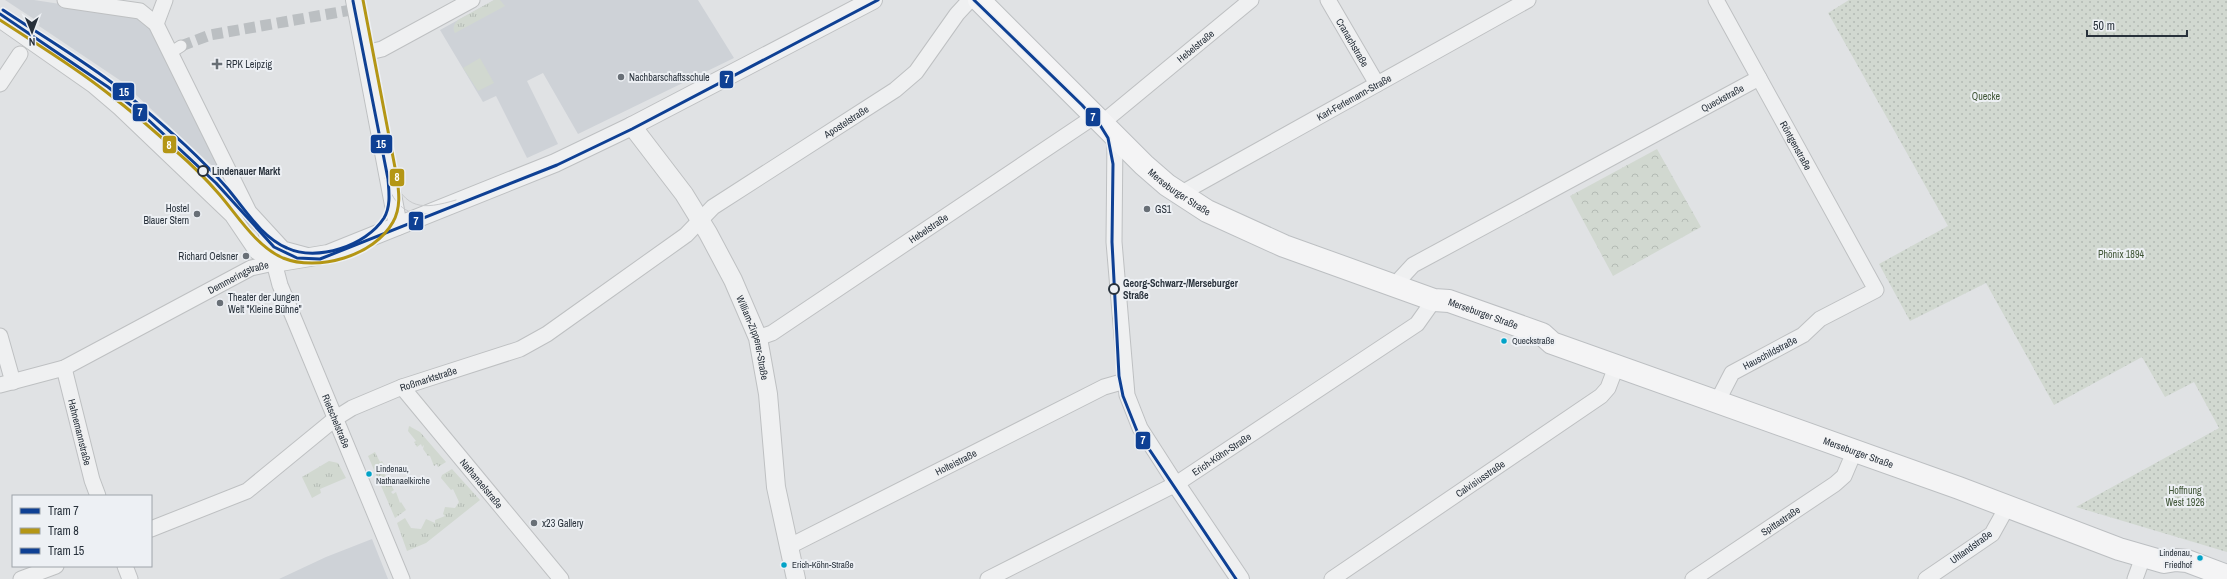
<svg xmlns="http://www.w3.org/2000/svg" width="2227" height="579" font-family="'Archivo Narrow',sans-serif">
	<defs>
		<pattern id="grass-tufts" width="24" height="20" patternUnits="userSpaceOnUse"><rect width="24" height="20" fill="#d1d8d0"/><path d="M3 7l-1-3M5 7V3M7 7l1-3M15 17l-1-3M17 17v-4M19 17l1-3" fill="none" stroke="#b3bab4"/></pattern>
		<pattern id="park-crowns" width="20" height="18" patternUnits="userSpaceOnUse"><rect width="20" height="18" fill="#d1d8d0"/><path d="M2 6a3 3 0 1 1 6 0M12 15a3 3 0 1 1 6 0" fill="none" stroke="#b3bab4"/></pattern>
		<pattern id="garden-dots" width="8" height="8" patternUnits="userSpaceOnUse"><rect width="8" height="8" fill="#d1d8d0"/><path d="M2 2h.1M6 6h.1" fill="none" stroke="#b3bab4" stroke-width="1.8" stroke-linecap="round"/></pattern>
	</defs>
	<rect width="100%" height="100%" fill="#e0e2e4"/>
	<path fill="#ced2d7" d="M5,0H34L132,15L149,26L224,177L121,81L39,26L40,23Z
		M494,0H698L734,58L578,134L543,73L527,81L558,144L527,158L496,96L483,102L440,30Z
		M372,539L388,579H279L326,557Z"/>
	<path fill="url(#grass-tufts)" d="M494,0H500L505,6L455,33C452,28 454,24 458,20Z
		M409,426L420,432L446,462L438,467L437,464L434,466L430,456H428L423,449L424,445L422,447L421,444L417,447L414,442L416,441L408,431Z
		M375,452L380,462L382,461L386,468H381L382,471L380,472L384,473L388,480L387,482H389L394,490L391,492L393,494L396,492L400,503L401,502L406,510L395,518L368,456Z
		M329,461L338,463L346,478L320,489L321,493L312,498L302,477Z
		M452,469L480,500L426,543L407,551L397,523L405,518L411,528L421,529L426,519L435,523V520L445,516L443,514L445,507L455,508L459,502L453,489L451,490L441,478L442,475Z"/>
	<path fill="url(#park-crowns)" d="M1657,149L1701,227L1613,276L1570,196Z"/>
	<path fill="url(#garden-dots)" d="M1849,0H2227V552L2076,507L2219,428L2194,382L2165,397L2142,357L2054,405L1986,283L1910,321L1879,264L1948,226L1828,13Z"/>
	<path fill="#d1d8d0" d="M480,58L494,83L478,91L463,68Z"/>
	<g fill="none" stroke-linecap="round" stroke-linejoin="round">
		<path stroke="#bbbfc2" stroke-width="11" stroke-dasharray="11 5.5" stroke-linecap="butt" d="M181,46L210,35L357,9"/>
		<g stroke="#bec0c2" stroke-width="13">
			<path id="pedestrian" d="M170,53L181,46"/>
		</g>
		<g stroke="#bec0c2" stroke-width="17">
			<g id="minor">
				<path d="M65,0L140,11L156,24L249,212L283,249L309,256"/>
				<path id="s1" d="M1328,0L1377,84"/>
				<path id="s2" d="M1716,0L1876,290L1820,319L1803,335L1732,373L1717,402"/>
				<path d="M0,20L93,85L120,108L232,215L257,252L274,263"/>
				<path d="M156,24L165,0"/>
				<path d="M365,53L382,49L472,0"/>
				<path d="M0,84L20,54"/>
				<path id="s3" d="M1102,123L1251,0"/>
				<path d="M1115,136L1114,242L1127,395L1140,428L1176,484"/>
				<path id="s4" d="M1180,194L1528,0"/>
				<path id="s5" d="M266,232L280,285L402,579"/>
				<path id="s6" d="M1397,287L1401,278L1413,265L1759,78"/>
				<path d="M0,336L13,382"/>
				<path id="s7" d="M758,338L772,333L1095,116"/>
				<path id="s8" d="M64,368L92,480L98,496"/>
				<path id="s9" d="M0,385L64,368L251,268L274,263"/>
				<path id="s10" d="M402,387L561,579"/>
				<path id="s11" d="M151,529L247,491L336,418L352,408L402,387L520,349L547,334L686,235L713,207L895,90L916,72L957,14L970,0"/>
				<path id="s12" d="M788,547L1104,387L1125,381"/>
				<path d="M125,566L130,579"/>
				<path d="M21,579L56,566"/>
				<path id="s13" d="M988,579L1176,484L1417,324L1434,300"/>
				<path id="s14" d="M1332,579L1601,396L1608,388L1616,367"/>
				<path id="s15" d="M1693,579L1835,484L1844,476L1855,450"/>
				<path d="M1926,579L1992,534L2007,507"/>
				<path d="M2135,579L2143,557"/>
			</g>
		</g>
		<g stroke="#bec0c2" stroke-width="20">
			<g id="tertiary">
				<path d="M355,0L398,226"/>
				<path id="s16" d="M632,126L684,194L708,233L733,280L758,338L768,394L776,487L796,579"/>
				<path d="M274,263L328,254L555,163L632,126L873,0"/>
				<path d="M1176,484L1240,579"/>
			</g>
		</g>
		<g stroke="#bcbfc2" stroke-width="24">
			<g id="primary">
				<path id="s17" d="M979,0L1144,165L1167,185L1207,211L1284,246L1434,300L1449,301L1542,334L1552,343L1959,488L2119,549L2164,562L2176,560L2187,561L2227,576"/>
			</g>
		</g>
		<use href="#pedestrian" stroke="#eff0f1" stroke-width="11"/>
		<use href="#minor" stroke="#eff0f1" stroke-width="15"/>
		<use href="#tertiary" stroke="#eff0f1" stroke-width="18"/>
		<use href="#primary" stroke="#f4f4f5" stroke-width="22"/>
		<path stroke="#c8cacc" stroke-width="1" d="M391,175C406,210 422,210 456,200
			M385,178C395,210 411,220 444,211"/>
		<g stroke="#edf0f4" stroke-width="6">
			<path id="tram-1" d="M974,0L1082,105L1100,125L1108,138L1113,164L1112,242L1119,376L1123,396L1137,431L1236,579
				M0,14L108,87L142,114L216,183L274,247L297,258L320,259L557,165L632,129L878,0"/>
		</g>
		<g stroke="#edf0f4" stroke-width="6">
			<path id="tram-2" d="M0,20C35,43 72,65 105,91C130,110 154,130 177,152C192,165 206,179 219,194C238,216 256,246 283,258C318,272 374,256 393,222C401,208 399,192 397,178L363,0"/>
		</g>
		<g stroke="#edf0f4" stroke-width="6">
			<path id="tram-3" d="M3,10C39,34 76,56 111,82C137,102 161,123 185,145C200,159 214,173 227,188C245,209 261,237 287,248C317,262 366,246 384,218C391,206 389,192 388,179L353,1"/>
		</g>
		<use href="#tram-1" stroke="#0e4094" stroke-width="3"/>
		<use href="#tram-2" stroke="#b49615" stroke-width="3"/>
		<use href="#tram-3" stroke="#0e4094" stroke-width="3"/>
	</g>
	<g fill="#686f76" stroke="#edf0f4" stroke-width="1.5">
		<path d="M215 58h4v4h4v4h-4v4h-4v-4h-4v-4h4z"/>
		<circle cx="621" cy="77" r="4"/>
		<circle cx="1147" cy="209" r="4"/>
		<circle cx="197" cy="214" r="4"/>
		<circle cx="246" cy="256" r="4"/>
		<circle cx="220" cy="303" r="4"/>
		<circle cx="534" cy="523" r="4"/>
	</g>
	<g fill="#edf0f4" stroke="#28313b" stroke-width="2">
		<circle cx="203" cy="171" r="5"/>
		<circle cx="1114" cy="289" r="5"/>
	</g>
	<g fill="#02a3c7" stroke="#edf0f4" stroke-width="1.5">
		<circle cx="1504" cy="341" r="3.5"/>
		<circle cx="369" cy="474" r="3.5"/>
		<circle cx="2200" cy="558" r="3.5"/>
		<circle cx="784" cy="565" r="3.5"/>
	</g>
	<g text-anchor="middle" dominant-baseline="central" stroke-width="4" stroke-linejoin="round" paint-order="stroke">
		<g font-size="9" fill="#28313b" stroke="#edf0f4" text-anchor="start">
			<text x="1512" y="341">Queckstraße</text>
			<text x="376" y="469">Lindenau,<tspan x="376" dy="12">Nathanaelkirche</tspan></text>
			<text x="2192" y="553" text-anchor="end">Lindenau,<tspan x="2192" dy="12">Friedhof</tspan></text>
			<text x="792" y="565">Erich-Köhn-Straße</text>
		</g>
		<g font-size="10" fill="#28313b" stroke="#edf0f4">
			<text stroke="none"><textPath href="#s1" startOffset="49">Cranachstraße</textPath></text>
			<text stroke="none"><textPath href="#s3" startOffset="121">Hebelstraße</textPath></text>
			<text stroke="none"><textPath href="#s4" startOffset="199">Karl-Ferlemann-Straße</textPath></text>
			<text stroke="none"><textPath href="#s6" startOffset="379">Queckstraße</textPath></text>
			<text stroke="none"><textPath href="#s11" startOffset="814">Apostelstraße</textPath></text>
			<text stroke="none"><textPath href="#s2" startOffset="166">Röntgenstraße</textPath></text>
			<text stroke="none"><textPath href="#s17" startOffset="278">Merseburger Straße</textPath></text>
			<text stroke="none"><textPath href="#s7" startOffset="203">Hebelstraße</textPath></text>
			<text stroke="none"><textPath href="#s9" startOffset="263">Demmeringstraße</textPath></text>
			<text stroke="none"><textPath href="#s17" startOffset="607">Merseburger Straße</textPath></text>
			<text stroke="none"><textPath href="#s16" startOffset="246">William-Zipperer-Straße</textPath></text>
			<text transform="translate(1770 353) rotate(-28)">Hauschildstraße</text>
			<text stroke="none"><textPath href="#s11" startOffset="319">Roßmarktstraße</textPath></text>
			<text stroke="none"><textPath href="#s5" startOffset="202">Rietschelstraße</textPath></text>
			<text stroke="none"><textPath href="#s8" startOffset="66">Hahnemannstraße</textPath></text>
			<text stroke="none"><textPath href="#s17" startOffset="1008">Merseburger Straße</textPath></text>
			<text stroke="none"><textPath href="#s13" startOffset="265">Erich-Köhn-Straße</textPath></text>
			<text stroke="none"><textPath href="#s12" startOffset="188">Holteistraße</textPath></text>
			<text stroke="none"><textPath href="#s14" startOffset="179">Calvisiusstraße</textPath></text>
			<text stroke="none"><textPath href="#s10" startOffset="125">Nathanaelstraße</textPath></text>
			<text stroke="none"><textPath href="#s15" startOffset="105">Spittastraße</textPath></text>
			<text transform="translate(1971 547) rotate(-36)">Uhlandstraße</text>
		</g>
		<g font-size="10" fill="#28313b" stroke="#edf0f4" text-anchor="start">
			<text x="226" y="64">RPK Leipzig</text>
			<text x="629" y="77">Nachbarschaftsschule</text>
			<text x="189" y="208" text-anchor="end">Hostel<tspan x="189" dy="12">Blauer Stern</tspan></text>
			<text x="1155" y="209">GS1</text>
			<text x="238" y="256" text-anchor="end">Richard Oelsner</text>
			<text x="228" y="297">Theater der Jungen<tspan x="228" dy="12">Welt "Kleine Bühne"</tspan></text>
			<text x="542" y="523">x23 Gallery</text>
		</g>
		<g font-size="10" fill="#405637" stroke="#edf0f4">
			<text x="1986" y="96">Quecke</text>
			<text x="2121" y="254">Phönix 1894</text>
			<text x="2185" y="490">Hoffnung<tspan x="2185" dy="12">West 1926</tspan></text>
		</g>
		<g font-size="10" font-weight="bold" fill="#28313b" stroke="#edf0f4" text-anchor="start">
			<text x="212" y="171">Lindenauer Markt</text>
			<text x="1123" y="283">Georg-Schwarz-/Merseburger<tspan x="1123" dy="12">Straße</tspan></text>
		</g>
	</g>
	<g stroke="#edf0f4" stroke-width="1.5">
		<rect x="719" y="70" width="15" height="19" rx="4" fill="#0e4094"/>
		<rect x="112" y="82" width="23" height="19" rx="4" fill="#0e4094"/>
		<rect x="132" y="103" width="16" height="19" rx="4" fill="#0e4094"/>
		<rect x="1085" y="107" width="16" height="20" rx="4" fill="#0e4094"/>
		<rect x="370" y="134" width="23" height="20" rx="4" fill="#0e4094"/>
		<rect x="162" y="135" width="15" height="19" rx="4" fill="#b49615"/>
		<rect x="389" y="168" width="16" height="19" rx="4" fill="#b49615"/>
		<rect x="408" y="211" width="16" height="20" rx="4" fill="#0e4094"/>
		<rect x="1135" y="431" width="16" height="19" rx="4" fill="#0e4094"/>
	</g>
	<g font-size="11" text-anchor="middle" font-weight="bold" fill="#fff">
		<text x="727" y="83">7</text>
		<text x="124" y="96">15</text>
		<text x="140" y="116">7</text>
		<text x="1093" y="121">7</text>
		<text x="381" y="148">15</text>
		<text x="169" y="149">8</text>
		<text x="397" y="181">8</text>
		<text x="416" y="225">7</text>
		<text x="1143" y="444">7</text>
	</g>
	<rect x="12" y="495" width="140" height="72" fill="#edf0f4" stroke="#9ea4aa"/>
	<rect x="20" y="508" width="20" height="6" fill="#0e4094" stroke="#9ea4aa"/>
	<text x="48" y="515" font-size="12" fill="#28313b">Tram 7</text>
	<rect x="20" y="528" width="20" height="6" fill="#b49615" stroke="#9ea4aa"/>
	<text x="48" y="535" font-size="12" fill="#28313b">Tram 8</text>
	<rect x="20" y="548" width="20" height="6" fill="#0e4094" stroke="#9ea4aa"/>
	<text x="48" y="555" font-size="12" fill="#28313b">Tram 15</text>
	<g transform="translate(32 32) rotate(179)" stroke="#edf0f4" stroke-width="3" paint-order="stroke">
	<path d="M0-3L7 15L0 10L-7 15Z" fill="#28313b"/>
	<text y="-6" font-size="11" font-weight="bold" text-anchor="middle" fill="#28313b">N</text>
	</g>
	<path d="M2087 30v6h100v-6" fill="none" stroke="#28313b" stroke-width="2"/>
	<text x="2093" y="30" font-size="12" fill="#28313b" stroke="#edf0f4" stroke-width="3" paint-order="stroke">50 m</text>
</svg>
